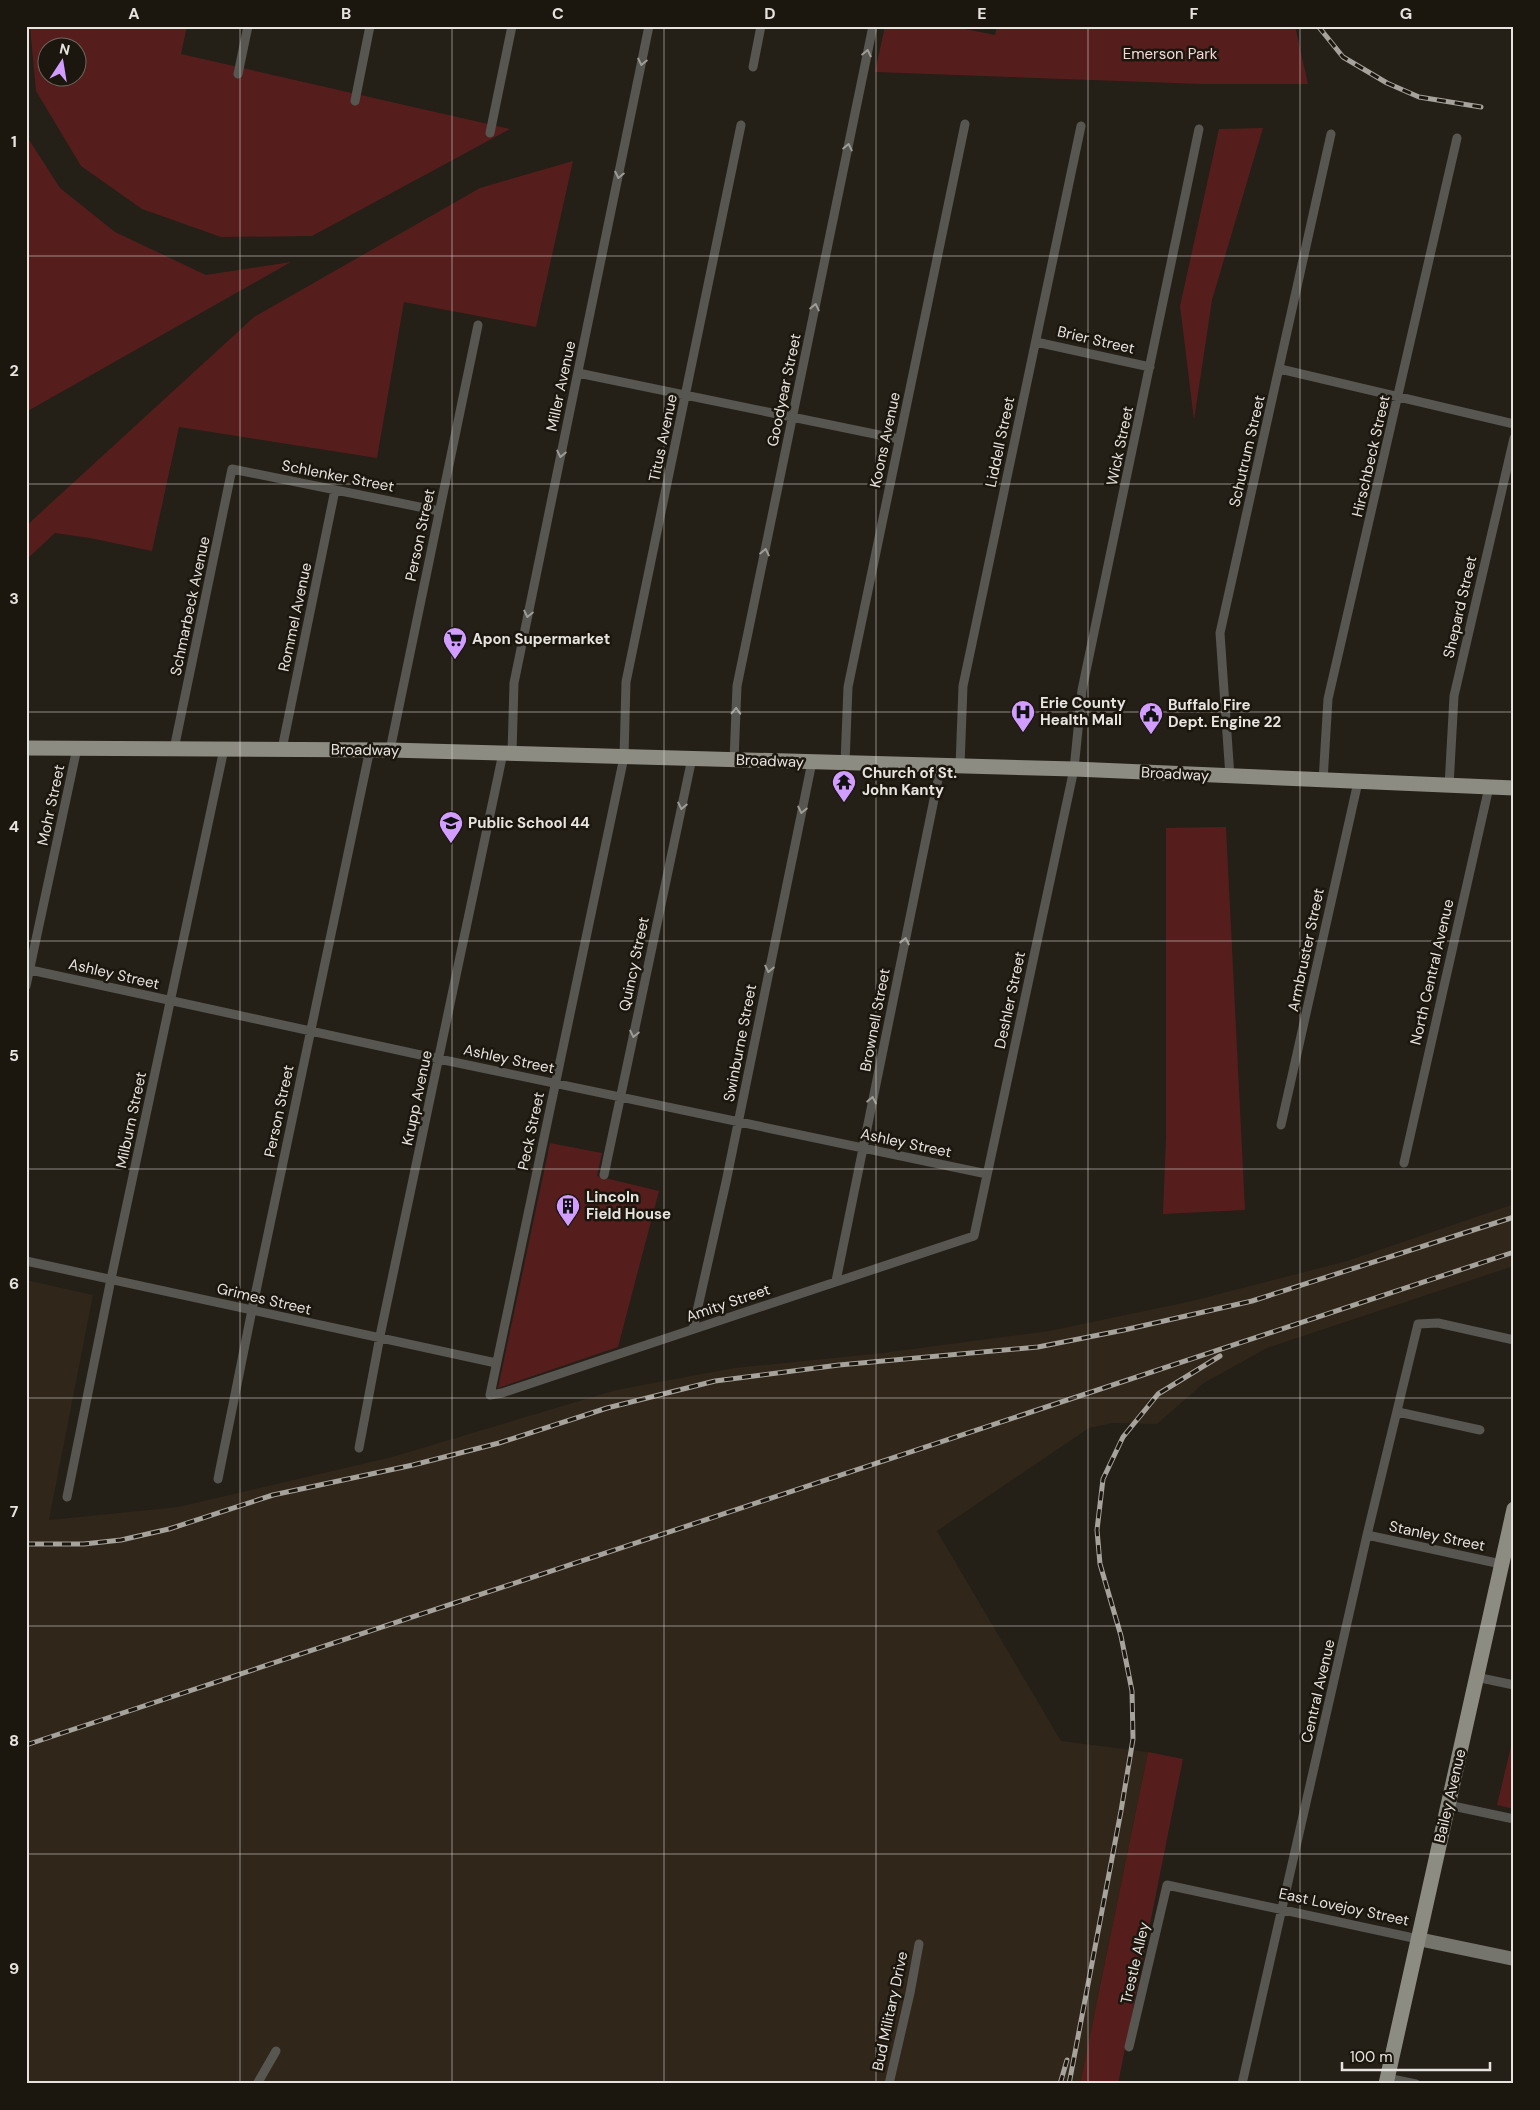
<svg xmlns="http://www.w3.org/2000/svg" width="1540" height="2110" font-family="'DM Sans',sans-serif">
	<rect width="100%" height="100%" fill="#241f17"/>
	<path fill="#302619" d="M1514,1204V1266L1267,1348L1204,1383L1157,1424L1113,1423L1089,1428L937,1531L1061,1741L1148,1752L1080,2084H26V1280L93,1295L49,1520L178,1507L392,1457L616,1390L734,1368L882,1353L1049,1331L1192,1301L1347,1261Z"/>
	<path fill="#551e1c" fill-rule="evenodd" d="M30,26H45L61,29L62,26H187L181,54L510,129L312,236L221,237L142,209L81,166L36,91ZM48,48H78V78H48Z
		M885,26H950L995,35L997,26H1295L1308,84H1202L875,72Z
		M1263,128L1212,300L1194,420L1180,306L1219,129Z
		M26,135L60,188L115,232L206,275L291,262L26,412Z
		M573,161L536,327L404,302L377,458L179,427L152,551L90,538L55,533L26,560V526L254,317L480,188Z
		M1226,827L1245,1210L1163,1214L1166,1137V828Z
		M550,1143L602,1153L597,1176L659,1191L618,1347L498,1388Z
		M1514,1734V1809L1497,1805Z
		M1148,1752L1183,1759L1118,2084H1080Z"/>
	<g fill="none" stroke-linecap="round" stroke-linejoin="round">
		<path stroke="#575651" stroke-width="9" d="M753,67L761,26
			M238,74L248,26
			M355,101L370,26
			M741,125L626,682L624,757L490,1395L502,1393L974,1236L1074,769L1082,690L1199,129
			M490,133L512,26
			M1036,342L1150,367
			M1280,369L1514,424
			M578,373L899,439
			M174,749L232,469L439,511
			M282,749L335,490
			M390,750L478,325
			M512,753L514,683L649,26
			M734,760L737,686L873,26
			M845,763L848,687L965,124
			M960,766L963,686L1081,126
			M1230,777L1220,633L1331,134
			M1323,781L1328,699L1457,138
			M1449,786L1454,696L1514,438
			M26,969L439,1059L987,1174
			M26,986L77,748
			M1281,1125L1358,782
			M1404,1163L1489,787
			M604,1175L692,758
			M26,1261L496,1363
			M836,1281L941,765
			M693,1329L726,1182L812,762
			M1398,1412L1480,1430
			M359,1448L381,1331L503,753
			M218,1479L252,1310L370,749
			M67,1497L111,1279L224,749
			M1367,1535L1501,1564
			M1476,1677L1514,1685
			M1448,1805L1514,1819
			M1129,2047L1167,1885L1418,1939
			M1387,2078L1416,2084
			M257,2084L276,2051
			M889,2084L910,1993L919,1944
			M1242,2084L1367,1535L1418,1324L1438,1323L1514,1340"/>
		<path stroke="#75746d" stroke-width="14" d="M1418,1939L1514,1959"/>
		<path stroke="#8d8c83" stroke-width="15" d="M26,748L390,750L1074,769L1514,788
			M1386,2084L1514,1509"/>
		<g stroke="#a6a29c" stroke-width="5">
			<path id="rail" d="M1318,26L1343,57L1387,83L1419,97L1481,107
				M26,1544H84L121,1540L169,1529L273,1495L413,1465L499,1443L607,1408L715,1381L839,1365L1038,1347L1124,1330L1252,1301L1514,1217
				M26,1745L1514,1252
				M1060,2084L1067,2060
				M1069,2084L1121,1811L1133,1739L1132,1691L1121,1636L1100,1564L1097,1530L1103,1479L1123,1437L1158,1394L1220,1356"/>
		</g>
		<use href="#rail" stroke="#1b160e" stroke-width="3" stroke-dasharray="9" stroke-linecap="butt"/>
	</g>
	<defs><path id="oneway-chevron" d="M-2-3.5L2.5 0L-2 3.5" fill="none" stroke-width="1.6" stroke-linecap="round" stroke-linejoin="round" transform="scale(1.25)"/></defs>
	<g stroke="#9f9c98">
		<use href="#oneway-chevron" transform="translate(867 53) rotate(-78)"/>
		<use href="#oneway-chevron" transform="translate(642 62) rotate(102)"/>
		<use href="#oneway-chevron" transform="translate(848 147) rotate(-78)"/>
		<use href="#oneway-chevron" transform="translate(619 175) rotate(102)"/>
		<use href="#oneway-chevron" transform="translate(815 307) rotate(-78)"/>
		<use href="#oneway-chevron" transform="translate(561 454) rotate(102)"/>
		<use href="#oneway-chevron" transform="translate(765 552) rotate(-78)"/>
		<use href="#oneway-chevron" transform="translate(528 614) rotate(102)"/>
		<use href="#oneway-chevron" transform="translate(736 711) rotate(-88)"/>
		<use href="#oneway-chevron" transform="translate(682 806) rotate(102)"/>
		<use href="#oneway-chevron" transform="translate(802 810) rotate(102)"/>
		<use href="#oneway-chevron" transform="translate(905 941) rotate(-78)"/>
		<use href="#oneway-chevron" transform="translate(769 969) rotate(102)"/>
		<use href="#oneway-chevron" transform="translate(634 1034) rotate(102)"/>
		<use href="#oneway-chevron" transform="translate(872 1100) rotate(-79)"/>
	</g>
	<path fill="none" stroke="#e7e3de" stroke-width="1" stroke-opacity="0.55" d="M240,26V2084M452,26V2084M664,26V2084M876,26V2084M1088,26V2084M1300,26V2084M26,256H1514M26,484H1514M26,712H1514M26,941H1514M26,1169H1514M26,1398H1514M26,1626H1514M26,1854H1514"/>
	<defs>
		<g id="supermarket-pin" transform="scale(1.25)"><path d="M0 17L-7.5 6A9.5 9.5 0 1 1 7.5 6Z" fill="#d19dfe" stroke="#1b160e"/><path d="M-6-5.5h2.5l.6 2H6L4.5 2H-2.5L-4.4-4H-6ZM-1.5 3.2a1.3 1.3 0 1 0 .1 0ZM3 3.2a1.3 1.3 0 1 0 .1 0Z" fill="#111"/></g>
		<g id="hospital-pin" transform="scale(1.25)"><path d="M0 17L-7.5 6A9.5 9.5 0 1 1 7.5 6Z" fill="#d19dfe" stroke="#1b160e"/><path d="M-5-5h3v3.5h4V-5h3V5h-3V1.5h-4V5h-3Z" fill="#111"/></g>
		<g id="civic-pin" transform="scale(1.25)"><path d="M0 17L-7.5 6A9.5 9.5 0 1 1 7.5 6Z" fill="#d19dfe" stroke="#1b160e"/><path d="M-.6-6.5H3V-4.5H.6V-3L4-1V1h2V6H-6V1h2V-1L-.6-3ZM-1.2 2.5V6h2.4V2.5Z" fill="#111"/></g>
		<g id="temple-pin" transform="scale(1.25)"><path d="M0 17L-7.5 6A9.5 9.5 0 1 1 7.5 6Z" fill="#d19dfe" stroke="#1b160e"/><path d="M0-6L5-2H3V0L6.5 2.5H4V6H1.5V3h-3V6H-4V2.5H-6.5L-3 0V-2H-5Z" fill="#111"/></g>
		<g id="school-pin" transform="scale(1.25)"><path d="M0 17L-7.5 6A9.5 9.5 0 1 1 7.5 6Z" fill="#d19dfe" stroke="#1b160e"/><path d="M0-5L7-2L0 1L-7-2ZM-4 1L0 2.5L4 1V4Q0 6-4 4Z" fill="#111"/></g>
		<g id="building-pin" transform="scale(1.25)"><path d="M0 17L-7.5 6A9.5 9.5 0 1 1 7.5 6Z" fill="#d19dfe" stroke="#1b160e"/><path d="M-4-6H4V6H1V3H-1V6H-4ZM-2.5-4.3h1.7v1.8h-1.7ZM.8-4.3h1.7v1.8H.8ZM-2.5-1h1.7V.8h-1.7ZM.8-1h1.7V.8H.8Z" fill="#111"/></g>
	</defs>
	<g fill-rule="evenodd">
		<use href="#supermarket-pin" x="455" y="639"/>
		<use href="#hospital-pin" x="1023" y="712"/>
		<use href="#civic-pin" x="1151" y="714"/>
		<use href="#temple-pin" x="844" y="782"/>
		<use href="#school-pin" x="451" y="823"/>
		<use href="#building-pin" x="568" y="1206"/>
	</g>
	<g text-anchor="middle" dominant-baseline="central" stroke-width="5" stroke-linejoin="round" paint-order="stroke">
		<g font-size="15" fill="#f4d8d6" stroke="#1b160e">
			<text x="1170" y="54">Emerson Park</text>
		</g>
		<g font-size="15" fill="#e7e3de" stroke="#1b160e">
			<text transform="translate(1096 340) rotate(13)">Brier Street</text>
			<text transform="translate(561 386) rotate(-78)">Miller Avenue</text>
			<text transform="translate(784 390) rotate(-78)">Goodyear Street</text>
			<text transform="translate(663 438) rotate(-78)">Titus Avenue</text>
			<text transform="translate(885 440) rotate(-78)">Koons Avenue</text>
			<text transform="translate(1000 442) rotate(-78)">Liddell Street</text>
			<text transform="translate(1120 446) rotate(-78)">Wick Street</text>
			<text transform="translate(1247 451) rotate(-77)">Schutrum Street</text>
			<text transform="translate(1371 456) rotate(-77)">Hirschbeck Street</text>
			<text transform="translate(338 476) rotate(11)">Schlenker Street</text>
			<text transform="translate(420 535) rotate(-78)">Person Street</text>
			<text transform="translate(190 606) rotate(-78)">Schmarbeck Avenue</text>
			<text transform="translate(1460 607) rotate(-77)">Shepard Street</text>
			<text transform="translate(295 617) rotate(-78)">Rommel Avenue</text>
			<text transform="translate(365 750) rotate(1)">Broadway</text>
			<text transform="translate(770 761) rotate(2)">Broadway</text>
			<text transform="translate(1175 774) rotate(3)">Broadway</text>
			<text transform="translate(51 805) rotate(-78)">Mohr Street</text>
			<text transform="translate(1306 950) rotate(-78)">Armbruster Street</text>
			<text transform="translate(634 964) rotate(-78)">Quincy Street</text>
			<text transform="translate(1432 972) rotate(-77)">North Central Avenue</text>
			<text transform="translate(114 974) rotate(13)">Ashley Street</text>
			<text transform="translate(1010 1000) rotate(-78)">Deshler Street</text>
			<text transform="translate(875 1020) rotate(-79)">Brownell Street</text>
			<text transform="translate(740 1043) rotate(-79)">Swinburne Street</text>
			<text transform="translate(509 1059) rotate(12)">Ashley Street</text>
			<text transform="translate(417 1098) rotate(-78)">Krupp Avenue</text>
			<text transform="translate(279 1111) rotate(-78)">Person Street</text>
			<text transform="translate(131 1120) rotate(-78)">Milburn Street</text>
			<text transform="translate(531 1131) rotate(-78)">Peck Street</text>
			<text transform="translate(906 1143) rotate(12)">Ashley Street</text>
			<text transform="translate(264 1299) rotate(13)">Grimes Street</text>
			<text transform="translate(728 1303) rotate(-19)">Amity Street</text>
			<text transform="translate(1437 1536) rotate(12)">Stanley Street</text>
			<text transform="translate(1318 1691) rotate(-77)">Central Avenue</text>
			<text transform="translate(1450 1796) rotate(-77)">Bailey Avenue</text>
			<text transform="translate(1344 1907) rotate(12)">East Lovejoy Street</text>
			<text transform="translate(1135 1963) rotate(-77)">Trestle Alley</text>
			<text transform="translate(890 2011) rotate(-78)">Bud Military Drive</text>
		</g>
		<g font-size="15" font-weight="bold" fill="#e7e3de" stroke="#1b160e" text-anchor="start">
			<text x="472" y="639">Apon Supermarket</text>
			<text x="1040" y="703">Erie County<tspan x="1040" dy="17">Health Mall</tspan></text>
			<text x="1168" y="705">Buffalo Fire<tspan x="1168" dy="17">Dept. Engine 22</tspan></text>
			<text x="862" y="773">Church of St.<tspan x="862" dy="17">John Kanty</tspan></text>
			<text x="468" y="823">Public School 44</text>
			<text x="586" y="1197">Lincoln<tspan x="586" dy="17">Field House</tspan></text>
		</g>
	</g>
	<rect width="1540" height="2110" fill="none" stroke="#1b160e" stroke-width="55"/>
	<g transform="translate(62 62) rotate(12)"><circle r="24" fill="#1b160e" stroke="#6d6861"/>
	<path d="M0-4L9 19L0 12L-9 19Z" fill="#d19dfe"/>
	<text y="-8" font-size="14" font-weight="bold" text-anchor="middle" fill="#e7e3de">N</text>
	</g>
	<path d="M1342 2062v8h148v-8" fill="none" stroke="#e7e3de" stroke-width="2.5"/>
	<text x="1350" y="2062" font-size="15" fill="#e7e3de" stroke="#1b160e" stroke-width="4" paint-order="stroke">100 m</text>
	<rect x="28" y="28" width="1484" height="2054" fill="none" stroke="#e7e3de" stroke-width="2"/>
	<g font-size="16" text-anchor="middle" font-weight="bold" fill="#e7e3de">
		<text x="134" y="19">A</text>
		<text x="346" y="19">B</text>
		<text x="558" y="19">C</text>
		<text x="770" y="19">D</text>
		<text x="982" y="19">E</text>
		<text x="1194" y="19">F</text>
		<text x="1406" y="19">G</text>
		<text x="14" y="147">1</text>
		<text x="14" y="376">2</text>
		<text x="14" y="604">3</text>
		<text x="14" y="832">4</text>
		<text x="14" y="1061">5</text>
		<text x="14" y="1289">6</text>
		<text x="14" y="1517">7</text>
		<text x="14" y="1746">8</text>
		<text x="14" y="1974">9</text>
	</g>
</svg>
